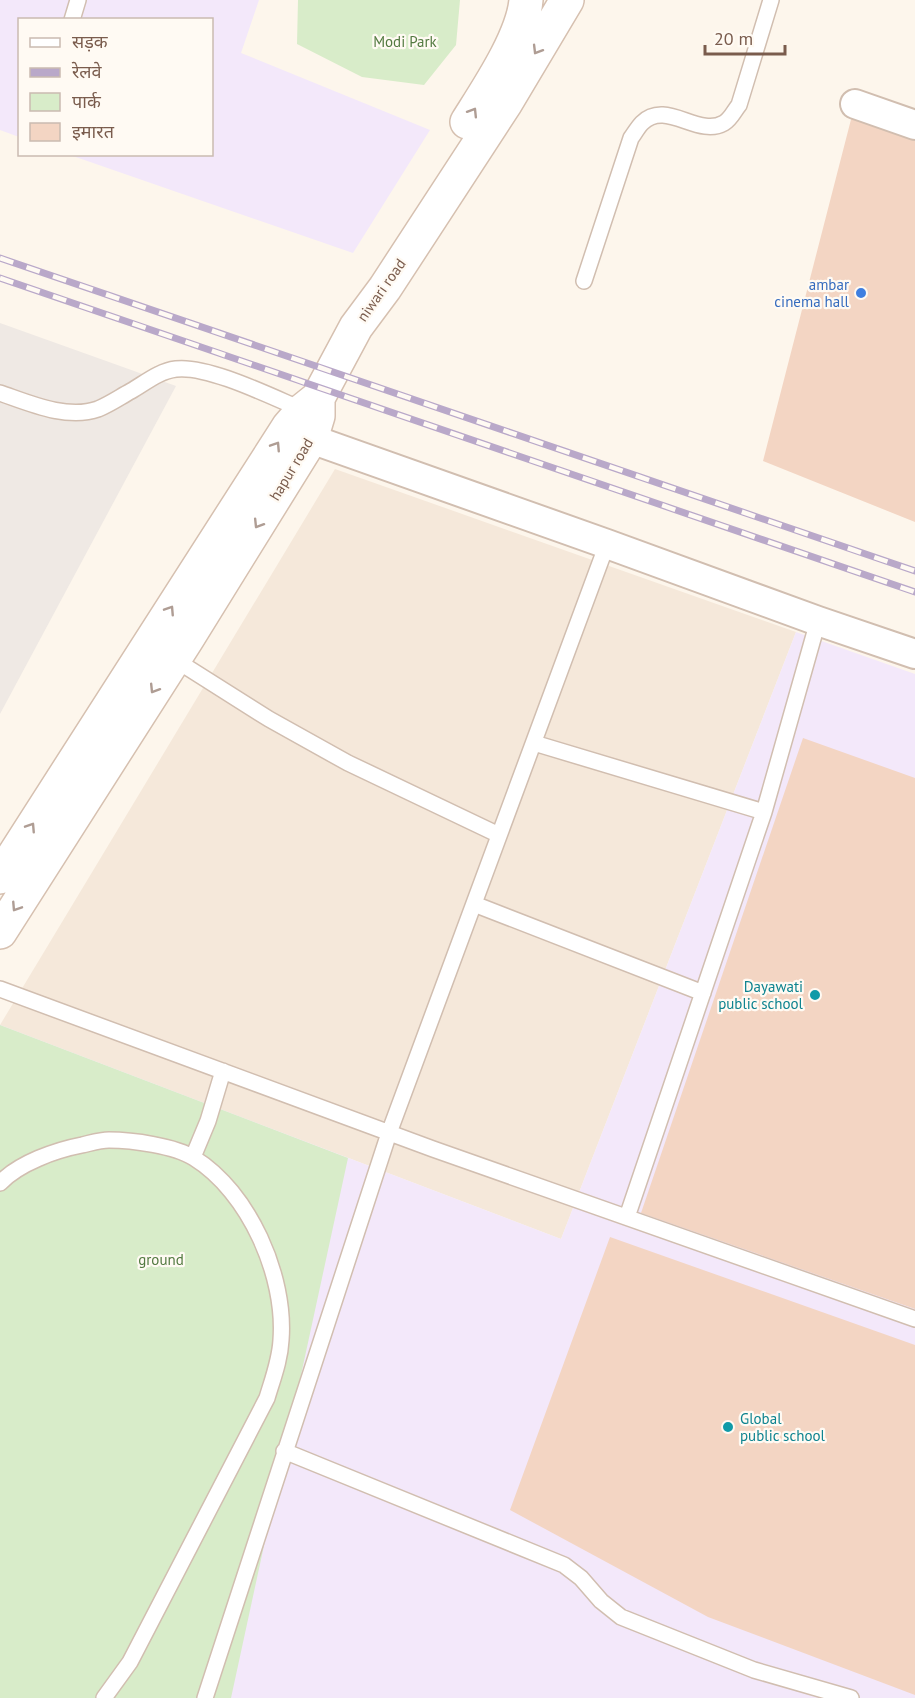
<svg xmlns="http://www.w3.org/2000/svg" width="915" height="1698" font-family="'PT Sans','Noto Sans Devanagari',sans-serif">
	<rect width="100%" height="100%" fill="#fdf6ec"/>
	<path fill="#f5e8da" d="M335,469L796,632L561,1239L0,1025Z"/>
	<path fill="#efe9e4" d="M0,323L176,386L0,714Z"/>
	<path fill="#f3e8fa" d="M0,0H259L241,53L430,130L353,253L70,155L212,154V20H20L19,137L0,130Z
		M796,632L915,674V1698H0V1025L561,1239Z"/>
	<path fill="#d8ecc9" d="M298,0H460L456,45L424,85L362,77L297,44Z
		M0,1025L348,1158L231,1698H0Z"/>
	<path fill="#f3d5c3" d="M855,104L915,125V522L763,461Z
		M803,738L915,778V1309L641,1213Z
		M610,1237L915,1345V1695L708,1617L510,1510Z"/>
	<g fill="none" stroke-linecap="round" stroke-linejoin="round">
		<g stroke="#d1beb0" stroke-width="18">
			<path id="lane" d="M72,20L78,0
				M584,281L631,138C634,134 638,127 642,123C666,99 698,138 724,123C731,119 734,111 739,105L771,0
				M0,393C29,403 67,420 98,409C110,404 120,397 131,391C145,383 159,371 176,369C208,365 272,397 303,410
				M174,659L269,719L348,763L499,835
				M534,743L764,812
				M474,904L703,993
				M0,989L433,1149L915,1319
				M193,1157L208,1121L223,1071
				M0,1183C19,1163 56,1150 82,1145C91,1143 100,1140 109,1140C132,1140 175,1146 194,1158C249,1192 286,1276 281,1340C280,1360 273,1378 267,1398L130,1662L104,1698
				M627,1217L764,812L818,621
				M284,1451L564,1565L581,1578L601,1601L621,1617L754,1670L851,1698
				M205,1698L389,1133L607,544"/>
		</g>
		<g stroke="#d1beb0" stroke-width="32">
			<path id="street" d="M855,104L915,125
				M311,439L607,544L818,621L915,654"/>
		</g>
		<g stroke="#d6c0b0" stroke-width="36">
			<path id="secondary" d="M467,122C487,90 523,37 526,0
				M0,877L289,426L303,410L318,398
				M0,932L187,639L311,439L318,416V398L356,327L385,288L505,104L567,0"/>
		</g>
		<use href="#lane" stroke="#fff" stroke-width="15"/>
		<use href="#street" stroke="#fff" stroke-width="28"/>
		<use href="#secondary" stroke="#fff" stroke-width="33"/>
		<g stroke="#b9a8c9" stroke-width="7">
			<path id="rail" d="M0,258L915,571
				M0,278L915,592"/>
		</g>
		<use href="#rail" stroke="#fffaf3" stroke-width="4.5" stroke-dasharray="14" stroke-linecap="butt"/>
	</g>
	<defs><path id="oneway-chevron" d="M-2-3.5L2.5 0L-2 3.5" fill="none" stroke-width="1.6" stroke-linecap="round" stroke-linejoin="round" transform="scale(1.5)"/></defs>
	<g stroke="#af9d94">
		<use href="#oneway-chevron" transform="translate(537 50) rotate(121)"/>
		<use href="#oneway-chevron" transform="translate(473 112) rotate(-58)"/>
		<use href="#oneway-chevron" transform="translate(276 446) rotate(-57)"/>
		<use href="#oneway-chevron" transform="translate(258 524) rotate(122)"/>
		<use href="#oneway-chevron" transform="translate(170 610) rotate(-57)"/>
		<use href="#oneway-chevron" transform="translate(154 689) rotate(122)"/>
		<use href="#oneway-chevron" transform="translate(31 827) rotate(-57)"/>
		<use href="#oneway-chevron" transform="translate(16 907) rotate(123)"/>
	</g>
	<circle fill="#3f7fe0" stroke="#fffaf3" stroke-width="2" cx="861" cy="293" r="6"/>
	<g fill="#0f9aa8" stroke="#fffaf3" stroke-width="2">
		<circle cx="815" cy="995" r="6"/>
		<circle cx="728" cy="1427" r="6"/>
	</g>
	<g text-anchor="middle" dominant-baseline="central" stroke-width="4.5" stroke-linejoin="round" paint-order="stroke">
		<g font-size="15" fill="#537a41" stroke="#fffaf3">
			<text x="405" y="41">Modi Park</text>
			<text x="161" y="1259">ground</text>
		</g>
		<g font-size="15" fill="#366cbe" stroke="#fffaf3" text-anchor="end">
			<text x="849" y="284">ambar<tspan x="849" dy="17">cinema hall</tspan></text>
		</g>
		<g font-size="15" fill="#7a5c4d" stroke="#fffaf3">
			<text transform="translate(381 290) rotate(-55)">niwari road</text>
			<text transform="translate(291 469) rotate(-59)">hapur road</text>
		</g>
		<g font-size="15" fill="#0d838f" stroke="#fffaf3" text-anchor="end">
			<text x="803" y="986">Dayawati<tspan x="803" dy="17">public school</tspan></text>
			<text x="740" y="1418" text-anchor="start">Global<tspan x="740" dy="17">public school</tspan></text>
		</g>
	</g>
	<rect x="18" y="18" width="195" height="138" fill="#fffaf3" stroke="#cabbb1" stroke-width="1.5"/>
	<rect x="30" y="38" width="30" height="9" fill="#ffffff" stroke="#cabbb1" stroke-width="1.5"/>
	<text x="72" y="48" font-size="18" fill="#7a5c4d">सड़क</text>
	<rect x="30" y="68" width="30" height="9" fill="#b9a8c9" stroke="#cabbb1" stroke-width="1.5"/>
	<text x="72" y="78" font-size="18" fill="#7a5c4d">रेलवे</text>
	<rect x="30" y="93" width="30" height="18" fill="#d8ecc9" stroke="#cabbb1" stroke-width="1.5"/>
	<text x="72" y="108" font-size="18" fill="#7a5c4d">पार्क</text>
	<rect x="30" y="123" width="30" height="18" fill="#f3d5c3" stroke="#cabbb1" stroke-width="1.5"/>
	<text x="72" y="138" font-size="18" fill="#7a5c4d">इमारत</text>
	<path d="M705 45v9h80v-9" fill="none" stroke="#7a5c4d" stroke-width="3"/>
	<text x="714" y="45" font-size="18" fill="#7a5c4d" stroke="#fffaf3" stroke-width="4.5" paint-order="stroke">20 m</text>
</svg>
